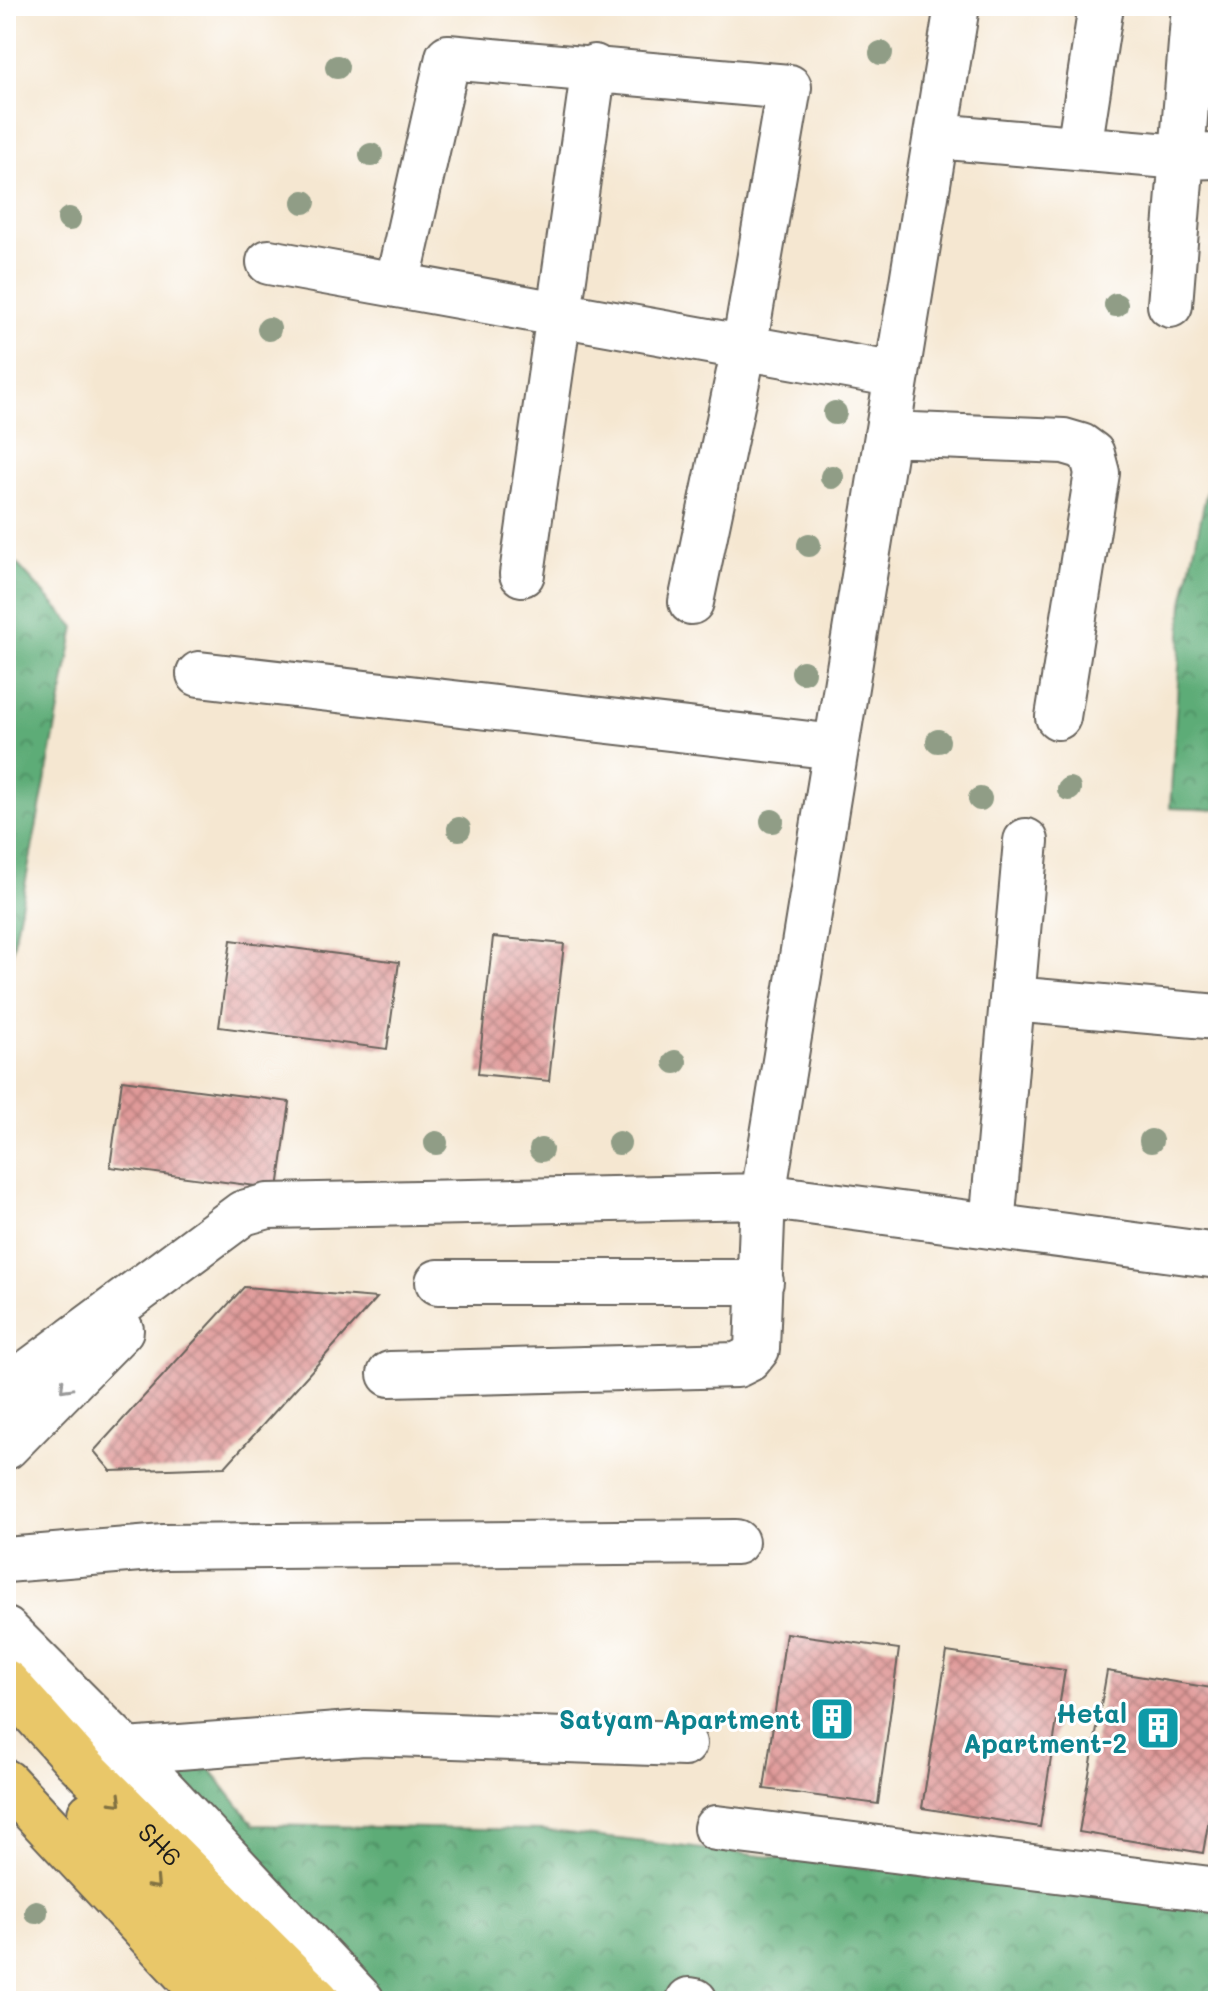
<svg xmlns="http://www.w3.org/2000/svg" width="1224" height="2007" font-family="Mali,sans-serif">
	<defs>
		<pattern id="forest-crowns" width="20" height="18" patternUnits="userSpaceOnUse" patternTransform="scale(2)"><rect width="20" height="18" fill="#5dac77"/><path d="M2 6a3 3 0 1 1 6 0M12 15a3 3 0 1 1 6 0" fill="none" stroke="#4c8b61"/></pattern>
		<pattern id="building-cross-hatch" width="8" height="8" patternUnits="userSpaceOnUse" patternTransform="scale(2)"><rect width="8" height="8" fill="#e09a99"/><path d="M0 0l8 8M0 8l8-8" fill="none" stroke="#b57d7c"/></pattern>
	</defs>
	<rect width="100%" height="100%" fill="#fff"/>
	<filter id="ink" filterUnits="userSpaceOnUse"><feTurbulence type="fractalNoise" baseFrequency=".0125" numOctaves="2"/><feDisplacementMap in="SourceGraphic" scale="16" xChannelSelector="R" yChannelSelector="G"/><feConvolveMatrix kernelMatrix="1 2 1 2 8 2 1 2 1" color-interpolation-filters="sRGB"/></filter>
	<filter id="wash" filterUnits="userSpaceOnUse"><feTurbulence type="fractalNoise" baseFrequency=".006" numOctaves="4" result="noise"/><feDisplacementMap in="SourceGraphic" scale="32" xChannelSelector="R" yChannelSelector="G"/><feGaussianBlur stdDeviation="1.8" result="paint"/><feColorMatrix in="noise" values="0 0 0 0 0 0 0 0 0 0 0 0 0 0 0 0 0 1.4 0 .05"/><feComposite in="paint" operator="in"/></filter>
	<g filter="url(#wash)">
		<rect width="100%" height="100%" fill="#f5e7d1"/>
		<path fill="url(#forest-crowns)" stroke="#3c644a" stroke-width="2" d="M1218,438V810L1170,808L1183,603Z
			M6,552L75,627L6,984Z
			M200,1756L254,1825L542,1830L1212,1909L1218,1879V2001H378L160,1770Z"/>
		<g id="blocks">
			<path fill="url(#building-cross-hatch)" d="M493,937L564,944L549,1081L478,1074Z
				M231,940L399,962L387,1049L219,1027Z
				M122,1080L290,1102L278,1189L110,1167Z
				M244,1287L377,1298L225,1467L111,1471L94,1451Z
				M786,1633L899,1649L878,1804L764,1789Z
				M947,1652L1065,1670L1040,1827L922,1808Z
				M1107,1671L1218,1689V1767L1203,1853L1079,1832Z"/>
		</g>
	</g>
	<g filter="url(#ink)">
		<use href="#blocks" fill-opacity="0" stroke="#68635b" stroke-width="2"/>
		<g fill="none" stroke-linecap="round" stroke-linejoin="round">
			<g stroke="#68635b" stroke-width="48">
				<path id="minor" d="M936,136L1181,157L1218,156
					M1079,148L1101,6
					M269,262L897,375
					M397,285L448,57L789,87L744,348L691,602
					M1170,305L1194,6
					M887,434L1064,441L1081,446L1092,454L1097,473L1058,717
					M522,574L594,67
					M199,674L836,747
					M1012,999L1218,1017
					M992,1226L1026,841
					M438,1282H761
					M390,1374L737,1365L749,1359L757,1349L763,1196L957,6
					M6,1389L243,1213L268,1206L763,1196L1218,1256
					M6,1447L121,1330
					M6,1560L164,1547L736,1542
					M6,1630L127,1751L362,2001
					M75,1759L127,1751L364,1733L684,1744
					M716,1828L1218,1890
					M689,2000L695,2001"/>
			</g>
			<g stroke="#68635b" stroke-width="48">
				<g id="major">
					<path id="s1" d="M6,1682L75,1759L318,2001"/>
					<path d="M6,1782L211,2001"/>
					<path d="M90,1814L265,2001"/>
				</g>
			</g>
			<use href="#minor" stroke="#fff" stroke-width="44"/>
			<use href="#major" stroke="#e9c769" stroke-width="44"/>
		</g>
		<g fill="#909d86">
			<circle cx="881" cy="53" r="12"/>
			<circle cx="337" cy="67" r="12"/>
			<circle cx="371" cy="155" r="12"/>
			<circle cx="304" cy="202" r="12"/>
			<circle cx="69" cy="219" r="12"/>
			<circle cx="1116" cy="305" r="12"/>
			<circle cx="269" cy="329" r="12"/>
			<circle cx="835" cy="413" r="12"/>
			<circle cx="832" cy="477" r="12"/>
			<circle cx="809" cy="545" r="12"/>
			<circle cx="803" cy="672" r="12"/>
			<circle cx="938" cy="741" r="12"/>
			<circle cx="1069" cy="789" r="12"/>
			<circle cx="980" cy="799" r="12"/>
			<circle cx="772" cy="821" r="12"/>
			<circle cx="459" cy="829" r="12"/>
			<circle cx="675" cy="1062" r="12"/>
			<circle cx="1151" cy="1141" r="12"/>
			<circle cx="436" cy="1143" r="12"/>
			<circle cx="619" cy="1143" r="12"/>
			<circle cx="541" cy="1150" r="12"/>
			<circle cx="36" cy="1912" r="12"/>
		</g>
		<defs><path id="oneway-chevron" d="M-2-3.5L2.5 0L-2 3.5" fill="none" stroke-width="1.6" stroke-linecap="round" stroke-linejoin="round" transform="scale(2)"/></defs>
		<use stroke="#999" href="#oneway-chevron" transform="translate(65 1387) rotate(134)"/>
		<g stroke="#827242">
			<use href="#oneway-chevron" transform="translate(117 1801) rotate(45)"/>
			<use href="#oneway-chevron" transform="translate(155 1884) rotate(47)"/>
		</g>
	</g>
	<defs>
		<g id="building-square" transform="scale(2.3)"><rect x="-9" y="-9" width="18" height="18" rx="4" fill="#0f9aa8" stroke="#fff"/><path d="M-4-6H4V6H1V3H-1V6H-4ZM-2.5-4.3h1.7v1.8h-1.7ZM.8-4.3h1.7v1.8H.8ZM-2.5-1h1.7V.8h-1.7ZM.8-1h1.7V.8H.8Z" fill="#fff"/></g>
	</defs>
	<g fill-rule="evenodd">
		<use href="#building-square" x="832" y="1719"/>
		<use href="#building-square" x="1158" y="1728"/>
	</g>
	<g text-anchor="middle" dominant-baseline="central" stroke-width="6" stroke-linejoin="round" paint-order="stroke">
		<g font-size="26" font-weight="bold" fill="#0d838f" stroke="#fff" text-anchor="end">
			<text x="1127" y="1713">Hetal<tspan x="1127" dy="30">Apartment-2</tspan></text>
			<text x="801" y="1719">Satyam Apartment</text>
		</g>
		<g font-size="26" fill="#1c1c1c" stroke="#fff">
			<text stroke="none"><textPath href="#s1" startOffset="224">SH6</textPath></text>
		</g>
	</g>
	<rect width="1224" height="2007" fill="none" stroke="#fff" stroke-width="32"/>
</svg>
